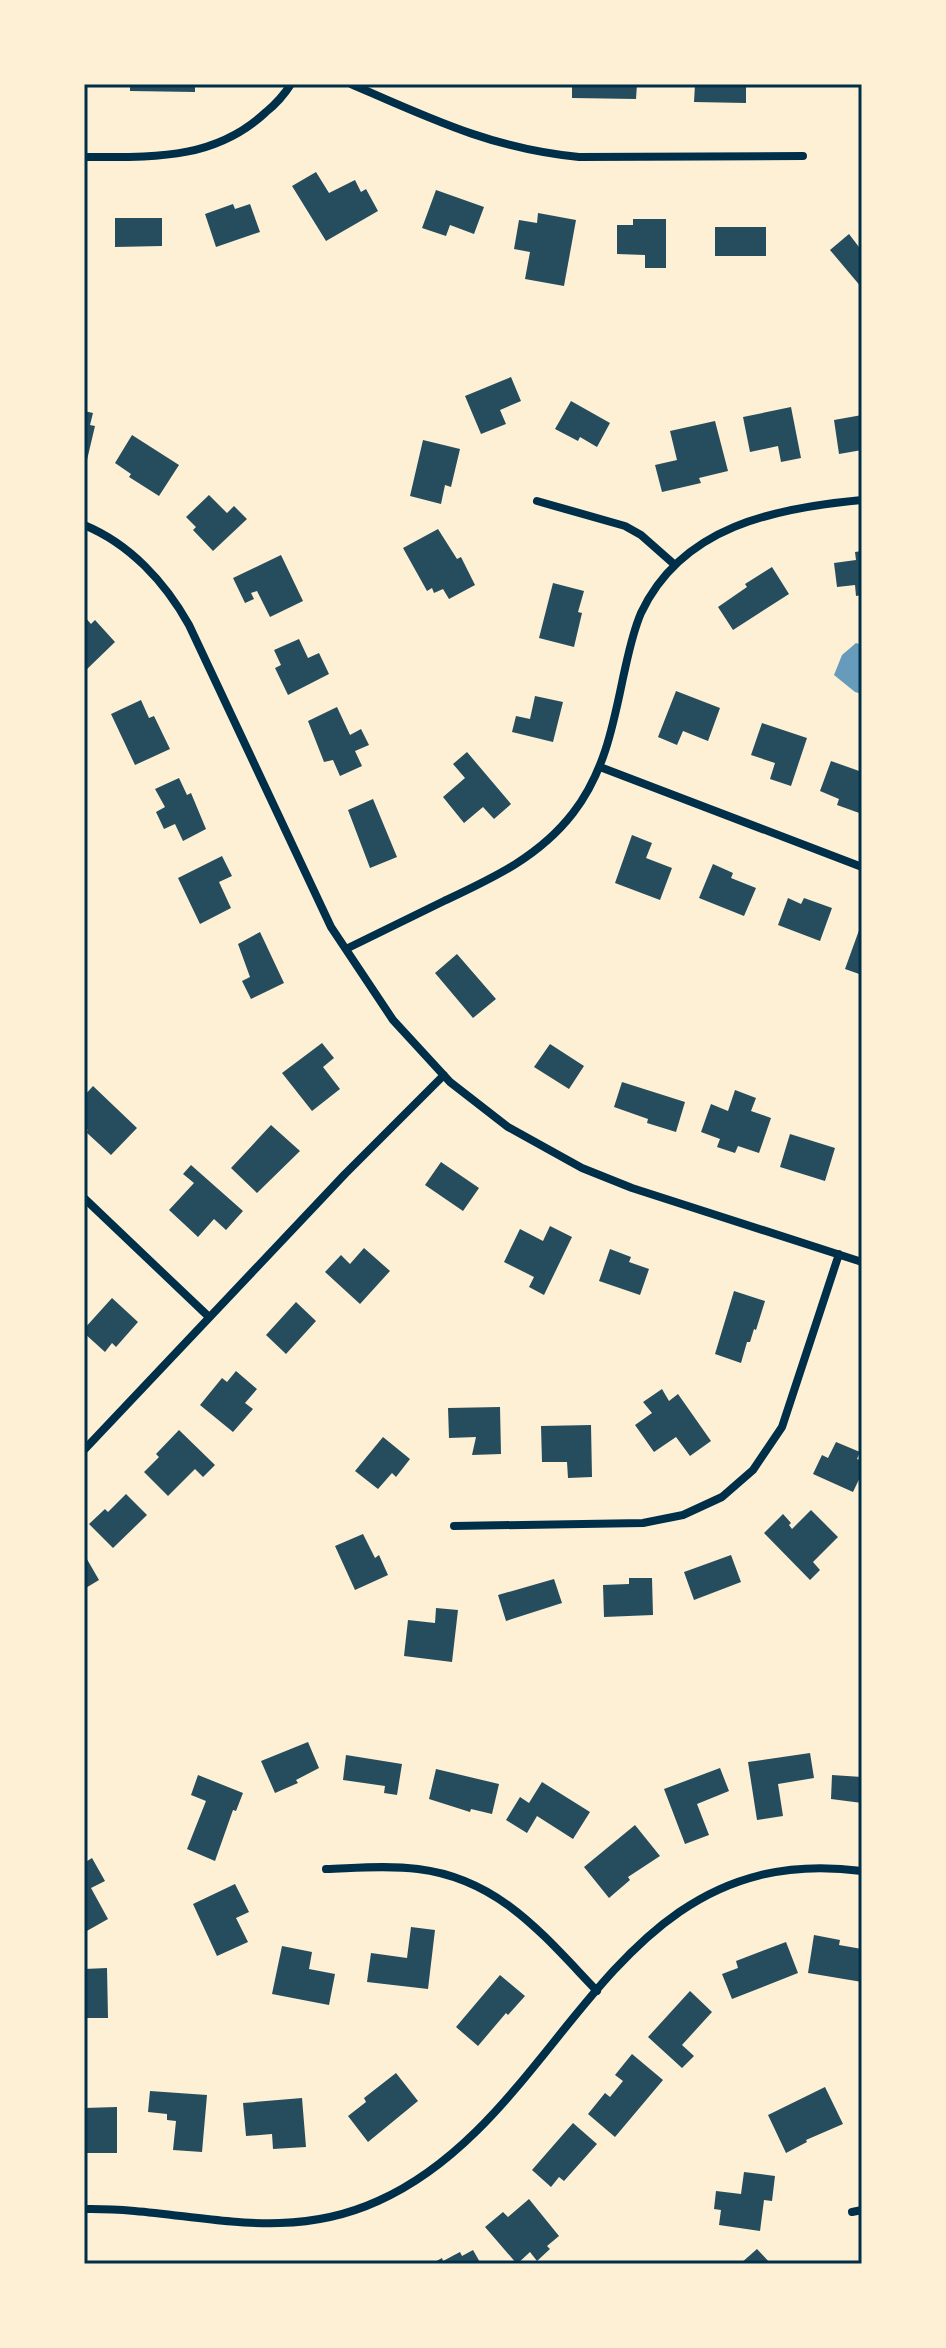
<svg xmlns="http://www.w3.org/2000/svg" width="946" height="2348" font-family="Overpass,sans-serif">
	<rect width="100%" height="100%" fill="#fdf0d5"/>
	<path fill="#669bbc" d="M856,643L862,645V694L855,692L834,675L842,655Z"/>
	<path fill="#264d5e" d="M130,84H195V92L130,91Z
		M572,84H637L636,99L572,98Z
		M695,84H746V103L694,102Z
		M316,172L329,193L355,180L361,192L366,189L378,211L326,241L292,186Z
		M436,190L484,207L474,234L450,225L446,236L422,228Z
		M233,204L235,209L250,204L260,232L216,247L205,214Z
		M538,213L576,220L564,286L525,279L530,252L514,249L519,220L537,223Z
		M115,218H162V246L115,247Z
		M633,219H666V268H645V255L617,254V225H633Z
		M715,227H766V256H715Z
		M849,234L862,251V288L830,250Z
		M511,377L521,401L500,410L506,424L481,434L465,396Z
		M571,401L610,423L597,447L580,437L578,441L555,429Z
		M791,407L801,458L781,462L778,446L750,452L743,417Z
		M84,411L93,413L90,425L95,426L87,460L84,459Z
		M862,415V450L839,454L834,420Z
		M715,421L728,471L699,478L701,483L662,492L655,465L677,460L670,431Z
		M132,435L179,465L159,496L129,477L131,474L115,463Z
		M423,440L460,449L451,487L445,485L441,504L410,496Z
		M209,495L227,513L234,506L247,519L213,551L193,530L196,527L186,517Z
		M438,529L457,559L461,557L475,585L449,599L443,589L434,593L432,588L427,591L403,548Z
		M862,551V595L856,596L855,585L837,587L834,563L856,560L855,552Z
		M281,555L303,601L270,617L257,591L251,593L254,599L245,603L233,578Z
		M772,567L789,594L733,630L718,607L747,587L745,584Z
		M553,583L584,591L578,612L582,613L574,647L539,638Z
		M84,616L91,624L95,620L115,642L84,672Z
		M299,639L308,658L319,653L329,674L288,695L275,668L281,665L274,650Z
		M676,691L720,708L708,741L683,731L677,745L658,737Z
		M535,696L563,702L553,742L512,732L516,716L530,719Z
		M141,700L149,718L154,716L170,749L135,765L111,714Z
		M337,707L350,735L361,729L369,745L355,751L362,766L340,776L333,760L324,762L308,721Z
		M762,723L807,738L791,786L770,779L775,763L751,755Z
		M467,752L511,804L494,819L483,807L464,823L443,797L465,778L453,764Z
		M831,761L862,772V814L837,805L839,799L820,791Z
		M179,778L187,795L191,793L206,829L183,841L175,824L164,829L156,812L165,807L155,789Z
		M373,799L397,857L370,868L348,810Z
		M632,835L652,843L646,858L672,868L660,900L615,883Z
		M222,856L232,876L219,882L231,908L200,924L178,878Z
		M713,864L733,873L731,878L756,888L744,916L699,898Z
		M788,898L801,904L804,898L832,908L820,941L778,925Z
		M862,922V975L845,969Z
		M260,932L284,983L251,999L242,981L250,977L238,944Z
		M457,954L496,999L473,1018L435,973Z
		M322,1043L334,1058L323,1067L340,1089L312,1111L282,1073Z
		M550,1044L584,1066L569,1089L534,1067Z
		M622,1082L685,1102L676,1132L647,1123L648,1119L614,1107Z
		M93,1086L137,1128L111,1155L86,1132L88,1130L84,1127V1096Z
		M735,1090L756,1098L751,1111L771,1118L759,1153L738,1146L735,1153L717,1147L720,1139L701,1132L711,1104L728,1111Z
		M271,1125L300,1151L257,1193L231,1168Z
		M790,1134L835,1148L825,1181L780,1167Z
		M441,1162L479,1188L463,1211L425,1185Z
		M191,1165L243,1211L226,1230L214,1219L198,1237L169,1210L194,1183L183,1174Z
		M550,1226L572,1237L544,1295L529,1287L534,1277L504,1262L520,1229L543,1241Z
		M364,1248L390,1271L360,1304L325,1272L341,1255L350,1264Z
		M610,1249L631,1257L629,1262L649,1269L640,1295L599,1281Z
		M734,1291L765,1301L756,1330L754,1329L750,1342H747L741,1363L715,1354Z
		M112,1298L138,1322L116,1347L112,1343L105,1352L84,1333V1329Z
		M296,1302L316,1321L286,1354L266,1335Z
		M236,1371L257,1389L245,1403L253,1409L233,1432L200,1405L222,1378L227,1382Z
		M662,1389L669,1401L678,1394L711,1441L690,1456L676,1437L654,1452L635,1425L652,1413L643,1402Z
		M500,1407L501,1454L472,1455L476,1437L449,1438L448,1408Z
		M591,1425L592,1477L568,1478L567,1462H542L541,1426Z
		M179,1430L215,1465L203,1477L195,1469L168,1496L144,1472L159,1457L156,1454Z
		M383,1437L410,1459L396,1477L392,1473L378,1489L355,1471Z
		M836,1442L860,1452L857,1459L862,1461V1473L853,1492L813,1474L822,1455L828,1458Z
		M126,1494L147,1515L113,1548L89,1524L105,1509L108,1512Z
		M811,1510L838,1537L813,1562L820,1570L810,1580L764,1533L783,1514L791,1523L789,1525L792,1529Z
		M363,1534L375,1558L379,1555L388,1575L355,1590L335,1546Z
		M84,1554L99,1580L84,1589Z
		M731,1555L741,1582L694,1600L684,1572Z
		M629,1578H652L653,1615L604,1617L603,1585L629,1584Z
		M554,1579L562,1603L506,1621L498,1595Z
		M436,1608L458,1610L452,1662L404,1656L408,1620L435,1623Z
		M308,1742L319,1768L296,1780L298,1783L275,1793L261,1761Z
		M810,1753L814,1778L778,1784L783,1816L757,1820L748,1762Z
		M346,1755L402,1764L397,1795L384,1793L385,1786L343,1780Z
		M720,1768L729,1791L697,1804L709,1835L685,1844L664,1789Z
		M436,1769L499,1784L492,1814L471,1809L470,1812L429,1799Z
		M198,1775L243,1793L236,1811L233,1810L215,1861L187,1849L206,1801L191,1795Z
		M832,1775L862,1777V1803L831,1799Z
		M542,1782L590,1812L573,1839L537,1816L527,1833L506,1820L520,1797L529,1803Z
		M635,1825L660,1856L628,1877L630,1880L609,1898L584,1867Z
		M92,1858L105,1881L91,1888L108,1919L85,1932L84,1863Z
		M235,1884L249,1912L236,1918L248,1942L217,1956L193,1904Z
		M411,1927L435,1930L428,1989L367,1982L371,1953L407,1958Z
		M814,1935L840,1940L839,1945L862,1949V1982L808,1973Z
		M786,1942L798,1973L732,1999L722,1974L738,1968L736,1961Z
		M282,1946L312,1952L309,1969L335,1974L329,2005L272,1994Z
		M107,1968L108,2018H84V1969Z
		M500,1975L525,1996L508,2015L506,2013L478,2046L456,2027Z
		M690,1991L712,2012L682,2045L694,2056L682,2068L648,2037Z
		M632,2054L663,2080L615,2137L588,2114L605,2093L610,2097L623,2081L615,2075Z
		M396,2073L418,2101L368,2142L348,2116L366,2102L364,2098Z
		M825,2087L843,2124L806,2140L807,2142L786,2153L768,2115Z
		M150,2091L207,2095L202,2152L173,2150L176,2121L167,2120V2114L148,2112Z
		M302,2098L306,2147L273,2149L272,2134L246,2136L243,2103Z
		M117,2107V2153H85L84,2108Z
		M573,2123L597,2144L564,2181L559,2177L551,2187L532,2170Z
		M744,2172L775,2176L772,2201L764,2200L760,2231L719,2225L721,2210L714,2209L716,2191L741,2194Z
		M529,2199L559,2236L547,2246L550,2249L537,2261L530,2252L517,2264L485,2227L503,2212L508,2217Z
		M757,2249L771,2264H740Z
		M473,2250L481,2264H431L442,2258L443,2261L460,2252L462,2256Z"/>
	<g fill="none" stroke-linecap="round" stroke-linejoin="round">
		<path stroke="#003049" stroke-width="8" d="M351,84C429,118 493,149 579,157L803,156
			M84,157C151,157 214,161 266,112C276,104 284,95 291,84
			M537,501L625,526L641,535L675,565
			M84,525C130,544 165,582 189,625L331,927L393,1020L450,1082L508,1127L582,1168L632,1188L862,1262
			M600,767L862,867
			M346,949C379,933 411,917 444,901C493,878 539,857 573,813C604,773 613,726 623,678C628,656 632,634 641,613C682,526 775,508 862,500
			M84,1198L209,1317
			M84,1450L345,1174L444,1075
			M454,1526L643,1523L683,1515L722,1497L753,1470L782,1427L839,1254
			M326,1869C356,1868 388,1865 418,1869C500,1879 544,1936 597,1991
			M84,2209C187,2207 277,2247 378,2201C568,2116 606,1837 862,1871
			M852,2212L862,2210"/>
	</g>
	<rect width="946" height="2348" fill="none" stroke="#fdf0d5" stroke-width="172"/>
	<rect x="86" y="86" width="774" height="2176" fill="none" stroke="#003049" stroke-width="3"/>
</svg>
